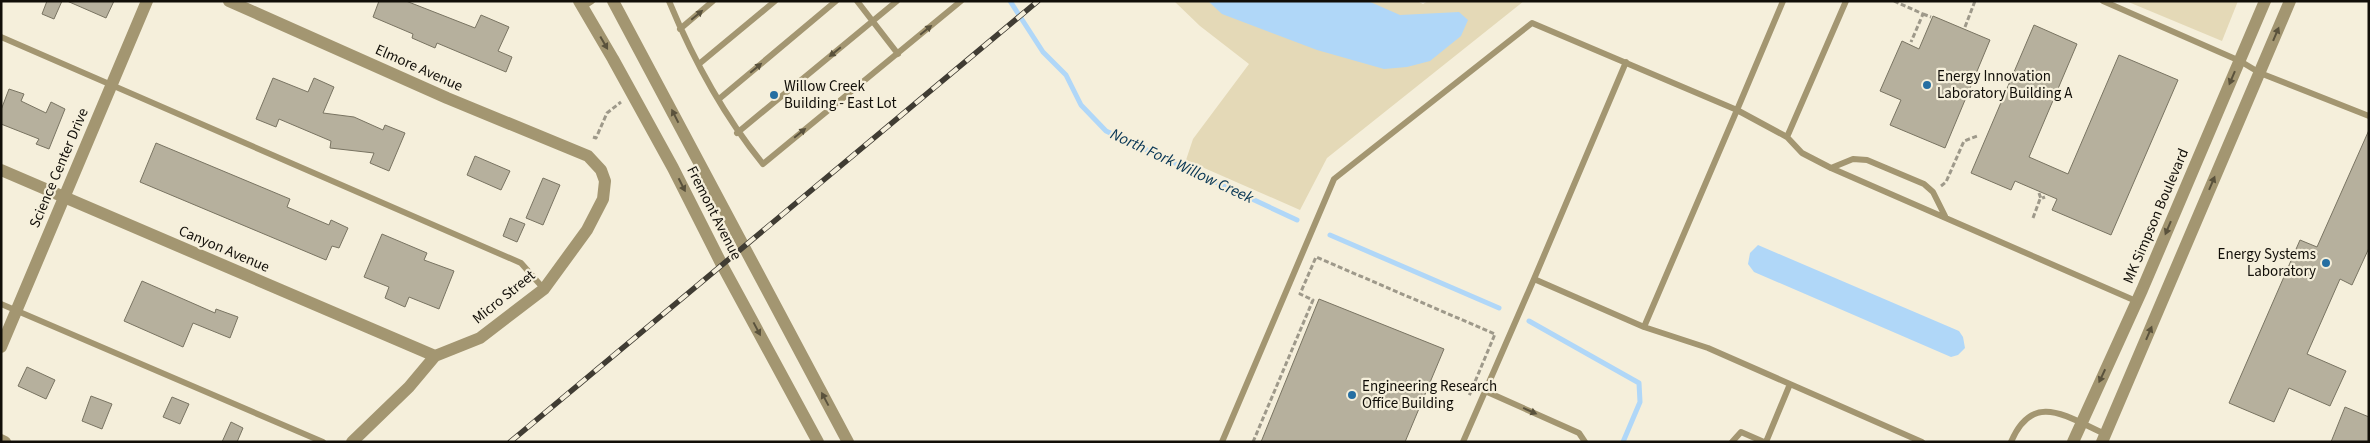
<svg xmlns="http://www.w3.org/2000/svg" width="2370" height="443" font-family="'Source Sans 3',sans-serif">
	<rect width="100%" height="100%" fill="#f5efdb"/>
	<path fill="#e4d9b7" d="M1174,1H1417L1423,4L1428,1H1524L1327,158L1300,210L1186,160L1193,139L1249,64L1200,26Z
		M2126,1H2238L2222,41Z"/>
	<path fill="#b0d7f8" d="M1208,1H1368L1400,15L1459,12L1468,20L1461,36L1430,61L1407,67L1384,69L1317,50L1222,14Z
		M1758,245L1959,331L1963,337L1965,348L1958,355L1951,357L1754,272L1748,264L1750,253Z"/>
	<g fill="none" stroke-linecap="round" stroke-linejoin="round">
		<path stroke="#b0d7f8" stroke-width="5" d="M1010,1L1043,52L1066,75L1081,105L1106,131L1297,220
			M1330,235L1499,308
			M1529,321L1639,383L1640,402L1623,442"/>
	</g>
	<path fill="#b6b09d" stroke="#797462" d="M47,1H62L54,19L42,14Z
		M67,1H114L106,18Z
		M379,1H406L475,28L481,15L509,27L498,51L512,57L506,72L437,43L435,48L412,38L413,34L373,17Z
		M1933,16L1990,40L1945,148L1890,125L1901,100L1880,91L1902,41L1919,49Z
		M2034,25L2077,44L2029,157L2068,174L2119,55L2178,80L2111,235L2052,210L2057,199L2015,181L2011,190L1971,173Z
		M273,78L308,92L314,78L334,87L323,113L354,117L383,130L385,125L405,133L389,171L370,163L374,153L330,148L331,141L279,119L276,127L256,119Z
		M9,89L24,94L21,101L46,113L51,102L65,109L49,149L36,144L39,139L1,124V110Z
		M2369,130V248L2352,285L2340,279L2307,354L2346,371L2330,406L2289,388L2274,422L2229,403L2300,240L2317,247Z
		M156,143L290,199L287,207L329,225L331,220L348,228L339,248L332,246L326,260L140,182Z
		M475,156L510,171L501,190L467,175Z
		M543,178L560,185L543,225L526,218Z
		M510,218L525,224L517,242L503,236Z
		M382,234L427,253L424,260L454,271L439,309L409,297L405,307L385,298L389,287L364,277Z
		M142,281L215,313L216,309L238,317L230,338L193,323L183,347L124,321Z
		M1319,299L1444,349L1405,442H1261Z
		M27,367L55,380L46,399L18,386Z
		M91,396L112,404L102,429L82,421Z
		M172,397L189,404L180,424L163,417Z
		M2345,407L2369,417V442H2331Z
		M231,422L243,428L237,442H222Z"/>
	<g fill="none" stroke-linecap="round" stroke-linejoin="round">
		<path stroke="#9e998a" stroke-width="3" stroke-dasharray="5 2.5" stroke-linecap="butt" d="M1894,1L1923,14L1911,42
			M1923,14L1931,17
			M1965,27L1975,1
			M593,137L596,138L607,113L621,102
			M1941,186L1946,182L1964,141L1977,136
			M2039,193L2041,199
			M2033,218L2040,199L2045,197
			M1253,442L1313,300L1300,294L1316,257L1495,334L1469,396"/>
		<path stroke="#a39671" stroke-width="6" d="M669,1C693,59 724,116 763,164L961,1
			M857,1L898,54
			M1783,1L1737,110L1787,137
			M1846,1L1787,137L1802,153L1831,168L2136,301
			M2103,1L2240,61L2260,73L2369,116
			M583,7L592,1
			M680,29L713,1
			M1,37L521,263L544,289
			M699,64L775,1
			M719,99L836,1
			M737,133L897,1
			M1831,168L1853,159L1867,160L1924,184L1933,192L1945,216
			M1534,279L1626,62
			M1,304L323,442
			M1644,327L1708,348L1922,442
			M1485,391L1579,433L1585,442
			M1222,442L1334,179L1532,23L1737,110L1644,327L1534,279L1463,442
			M1732,442L1741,432L1764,442
			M1766,442L1790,384
			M2011,442C2033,390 2067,417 2105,434"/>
		<path stroke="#a39671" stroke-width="12" d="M229,1L447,98L588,156L601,170L605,181L603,199L587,230L544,289L480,338L435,356L409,387L352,442
			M1,170L435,356
			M1,440L5,442
			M2073,442L2142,290L2265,1
			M2102,442L2290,1"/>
		<path stroke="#a39671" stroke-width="12" d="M579,1L613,59L673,168L722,265L818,442
			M613,1L848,442
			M1,347L147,1"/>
		<g stroke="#403c33" stroke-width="5.5">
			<path id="rail" d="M510,442L1038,1"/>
		</g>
		<use href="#rail" stroke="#f5efdb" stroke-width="4" stroke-dasharray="11" stroke-linecap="butt"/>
	</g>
	<defs><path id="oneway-solid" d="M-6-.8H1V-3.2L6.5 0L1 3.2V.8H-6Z" transform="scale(1.25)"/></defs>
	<g fill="#5a523c">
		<use href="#oneway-solid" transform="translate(697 15) rotate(-40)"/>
		<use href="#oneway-solid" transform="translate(926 30) rotate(-39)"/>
		<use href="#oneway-solid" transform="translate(2276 34) rotate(-67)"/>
		<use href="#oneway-solid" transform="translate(604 43) rotate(60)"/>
		<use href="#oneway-solid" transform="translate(835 52) rotate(141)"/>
		<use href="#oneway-solid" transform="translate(756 68) rotate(-40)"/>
		<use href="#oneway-solid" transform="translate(2232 78) rotate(113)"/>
		<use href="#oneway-solid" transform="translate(675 116) rotate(-117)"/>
		<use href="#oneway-solid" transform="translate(800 133) rotate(-39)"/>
		<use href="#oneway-solid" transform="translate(2212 183) rotate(-67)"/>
		<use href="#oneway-solid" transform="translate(682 185) rotate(63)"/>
		<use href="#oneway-solid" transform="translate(2168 228) rotate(113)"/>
		<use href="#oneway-solid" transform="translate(757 329) rotate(62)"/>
		<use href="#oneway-solid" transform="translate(2149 333) rotate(-67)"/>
		<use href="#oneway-solid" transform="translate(2102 376) rotate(115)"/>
		<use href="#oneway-solid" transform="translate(825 399) rotate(-118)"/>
		<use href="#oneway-solid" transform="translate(1530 411) rotate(24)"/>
	</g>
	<g fill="#266fa2" stroke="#f5efdb" stroke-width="2">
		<circle cx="1927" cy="85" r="5"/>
		<circle cx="774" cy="95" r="5"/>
		<circle cx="2326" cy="263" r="5"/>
		<circle cx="1352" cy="395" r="5"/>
	</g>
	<g text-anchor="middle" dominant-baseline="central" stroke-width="4.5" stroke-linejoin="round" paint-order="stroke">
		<g font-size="15" fill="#110e08" stroke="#f5efdb">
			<text transform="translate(419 68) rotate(24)">Elmore Avenue</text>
			<text transform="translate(59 168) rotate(-67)">Science Center Drive</text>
			<text transform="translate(714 213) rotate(63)">Fremont Avenue</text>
			<text transform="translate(2156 216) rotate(-67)">MK Simpson Boulevard</text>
			<text transform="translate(224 249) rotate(23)">Canyon Avenue</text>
			<text transform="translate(504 297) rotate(-39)">Micro Street</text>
		</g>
		<g font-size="15" fill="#110e08" stroke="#f5efdb" text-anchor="start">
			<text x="1937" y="76">Energy Innovation<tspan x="1937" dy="17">Laboratory Building A</tspan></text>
			<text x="784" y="86">Willow Creek<tspan x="784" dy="17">Building - East Lot</tspan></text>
			<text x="2316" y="254" text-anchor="end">Energy Systems<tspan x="2316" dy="17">Laboratory</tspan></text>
			<text x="1362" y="386">Engineering Research<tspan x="1362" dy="17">Office Building</tspan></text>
		</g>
		<g font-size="16" font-style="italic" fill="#053453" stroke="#f5efdb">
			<text transform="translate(1182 166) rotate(25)">North Fork Willow Creek</text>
		</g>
	</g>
	<rect width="2370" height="443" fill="none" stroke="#110e08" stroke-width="5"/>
</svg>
